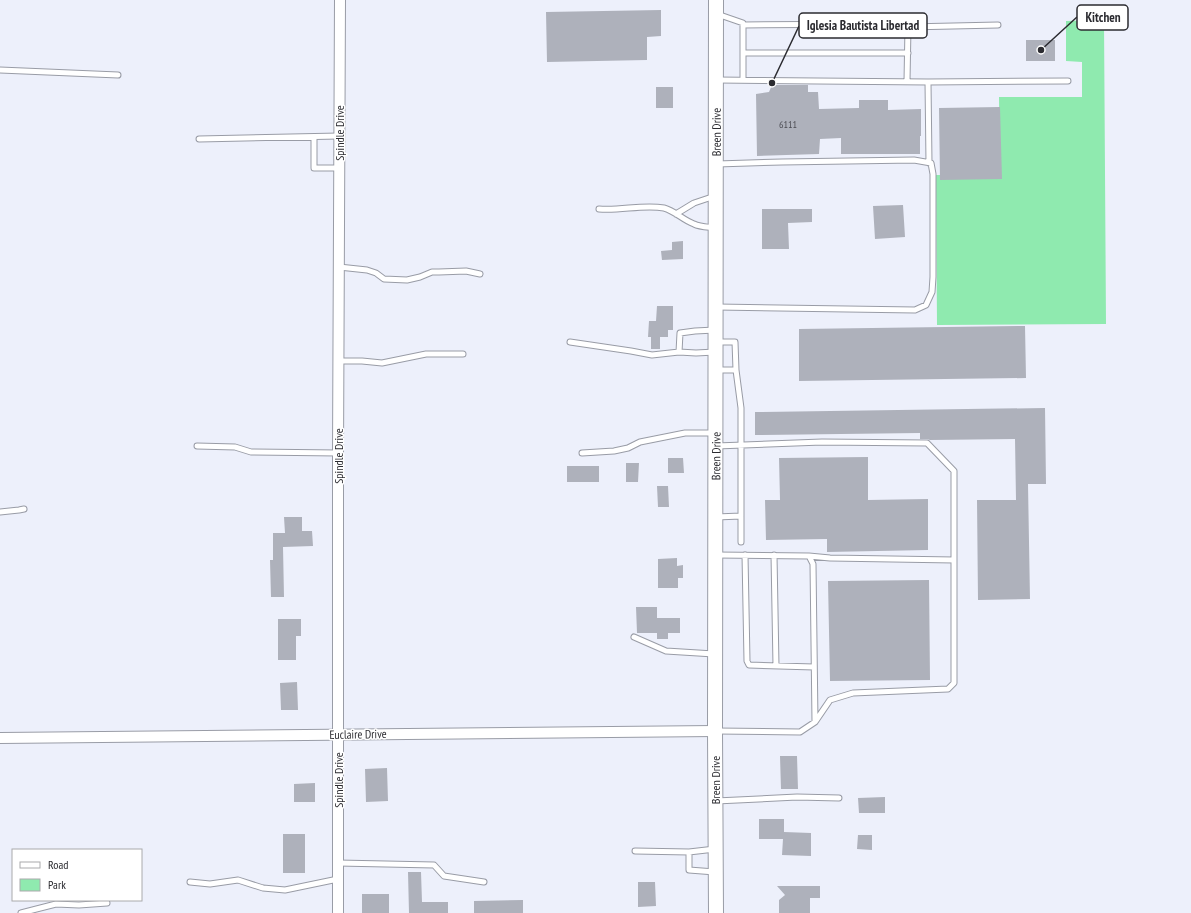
<svg xmlns="http://www.w3.org/2000/svg" width="1191" height="913" font-family="'PT Sans Narrow',sans-serif">
	<rect width="100%" height="100%" fill="#edf0fb"/>
	<path fill="#8feaaf" d="M1104,20L1106,324L937,325L936,175H1000L999,97H1082V62L1066,61V21Z"/>
	<path fill="#aeb1bb" d="M661,10V36L647,37V60L547,62L546,12Z
		M1026,40H1055V61H1026Z
		M772,85H808V92H818L819,109L859,108V100H888V110L921,109V136H920V154H841V138L820,139L819,154L757,156L756,94L769,92Z
		M656,87H673V108H656Z
		M1000,107L1002,179L940,180L939,108Z
		M903,205L905,237L875,239L873,206Z
		M762,209H812V222L788,223L789,249H762Z
		M683,241V259L662,260L661,251L672,250V242Z
		M657,306H673V330H668V337H660V349H651V337H648L649,321H656Z
		M1025,326L1026,378L799,381V329Z
		M1045,408L1046,484H1028L1030,599L978,600L977,500H1016L1015,439L930,440L927,439H920V433L755,435V412Z
		M868,457V500L928,499V550L827,552V539L766,540L765,500H780L779,458Z
		M668,458H683L684,473H668Z
		M626,463H639L638,482H626Z
		M567,466H599V482H567Z
		M657,486H668L669,507H658Z
		M284,517H302V531H312L313,546L283,547L284,597H271L270,560H273V533H285Z
		M677,558V566L683,565V578H678V588H658V559Z
		M929,580L930,680L830,681L828,581Z
		M636,607H657V618H680V633H668V639H657V633H637Z
		M278,619H301V636H296V660H278Z
		M297,682L298,710H281L280,683Z
		M780,756H797L798,789H781Z
		M387,768L388,801L366,802L365,769Z
		M315,783V802H294V784Z
		M885,797V813H859L858,798Z
		M759,819H784V832L811,833V856L782,855L783,839H759Z
		M283,834H305V873H283Z
		M858,835H872V850L857,849Z
		M408,872H421L422,902H448V913H409Z
		M638,882H655L656,906L638,907Z
		M777,886H820V898H810V913H779V900L785,895Z
		M362,894H389V913H362Z
		M523,900V913H474V901Z"/>
	<g fill="none" stroke-linecap="round" stroke-linejoin="round">
		<g stroke="#999ca6" stroke-width="7">
			<path id="lane" d="M717,14L743,23V80
				M743,25L891,24L908,27L998,25
				M743,53H908
				M0,70L118,75
				M717,80L928,82
				M907,81L908,27
				M314,137V168H339
				M199,139L339,136
				M929,163L928,82L1068,81
				M599,209C621,211 643,204 664,208C675,211 683,220 694,224C700,227 708,227 715,228
				M676,214L694,203L715,196
				M339,267L367,270L376,273L384,279L407,280L420,277L432,272H439L466,271L480,274
				M717,307L915,310L926,305L932,292L933,277V174L931,163L914,160L782,162L717,164
				M570,342L631,351L652,355L679,352
				M717,342H735L736,370L741,408V542
				M715,352L696,353L679,352L680,333L695,331L715,330
				M338,361H362L382,363L426,354H463
				M717,370H736
				M197,446L235,447L251,452L338,453
				M716,446L822,442L927,443L954,471V683L948,689L853,693L830,700L815,722L800,732L716,731
				M582,453L614,451L628,448L640,442L685,433H715
				M0,512L19,510L24,509
				M716,517L741,516
				M716,555L809,556L813,564L815,722
				M745,555L747,661L749,665L814,667
				M774,555L776,666
				M809,556L830,558L954,560
				M634,637L666,651L714,654
				M716,801L797,797L839,798
				M635,851L689,852
				M338,863L434,865L444,876L484,882
				M715,872L689,870V852L715,849
				M190,882L210,884L238,880L263,888L285,890L338,879
				M21,913L56,904L79,905L107,903"/>
		</g>
		<g stroke="#999ca6" stroke-width="12">
			<path id="street" d="M0,738L715,731
				M338,913V453L340,0"/>
		</g>
		<g stroke="#999ca6" stroke-width="16">
			<g id="secondary">
				<path id="s1" d="M716,913L715,731L716,0"/>
			</g>
		</g>
		<use href="#lane" stroke="#fff" stroke-width="5"/>
		<use href="#street" stroke="#fff" stroke-width="10"/>
		<use href="#secondary" stroke="#fff" stroke-width="14"/>
	</g>
	<g text-anchor="middle" dominant-baseline="central" stroke-width="3" stroke-linejoin="round" paint-order="stroke">
		<g font-size="10" fill="#4c4c53">
			<text x="788" y="124">6111</text>
		</g>
		<g font-size="12" fill="#2b2b30" stroke="#fff">
			<text transform="translate(339 133) rotate(-90)">Spindle Drive</text>
			<text stroke="none"><textPath href="#s1" startOffset="781">Breen Drive</textPath></text>
			<text transform="translate(338 456) rotate(-90)">Spindle Drive</text>
			<text stroke="none"><textPath href="#s1" startOffset="457">Breen Drive</textPath></text>
			<text transform="translate(358 734) rotate(-1)">Euclaire Drive</text>
			<text transform="translate(338 780) rotate(-90)">Spindle Drive</text>
			<text transform="translate(715 780) rotate(-90)">Breen Drive</text>
		</g>
	</g>
	<path fill="none" stroke="#2b2b30" stroke-width="1.5" d="M1041 50L1077 17M772 83L799 26"/>
	<g fill="#2b2b30" stroke="#fff" stroke-width="1.5">
		<circle cx="1041" cy="50" r="4"/>
		<circle cx="772" cy="83" r="4"/>
	</g>
	<g fill="#fff" stroke="#2b2b30" stroke-width="1.5">
		<rect x="1077" y="5" width="51" height="25" rx="4"/>
		<rect x="799" y="13" width="128" height="25" rx="4"/>
	</g>
	<g font-size="13" text-anchor="middle" font-weight="bold" fill="#2b2b30">
		<text x="1103" y="22">Kitchen</text>
		<text x="863" y="30">Iglesia Bautista Libertad</text>
	</g>
	<rect x="12" y="849" width="130" height="52" fill="#ffffff" stroke="#aaaaac"/>
	<rect x="20" y="862" width="20" height="6" fill="#ffffff" stroke="#aaaaac"/>
	<text x="48" y="869" font-size="12" fill="#2b2b30">Road</text>
	<rect x="20" y="879" width="20" height="12" fill="#8feaaf" stroke="#aaaaac"/>
	<text x="48" y="889" font-size="12" fill="#2b2b30">Park</text>
</svg>
